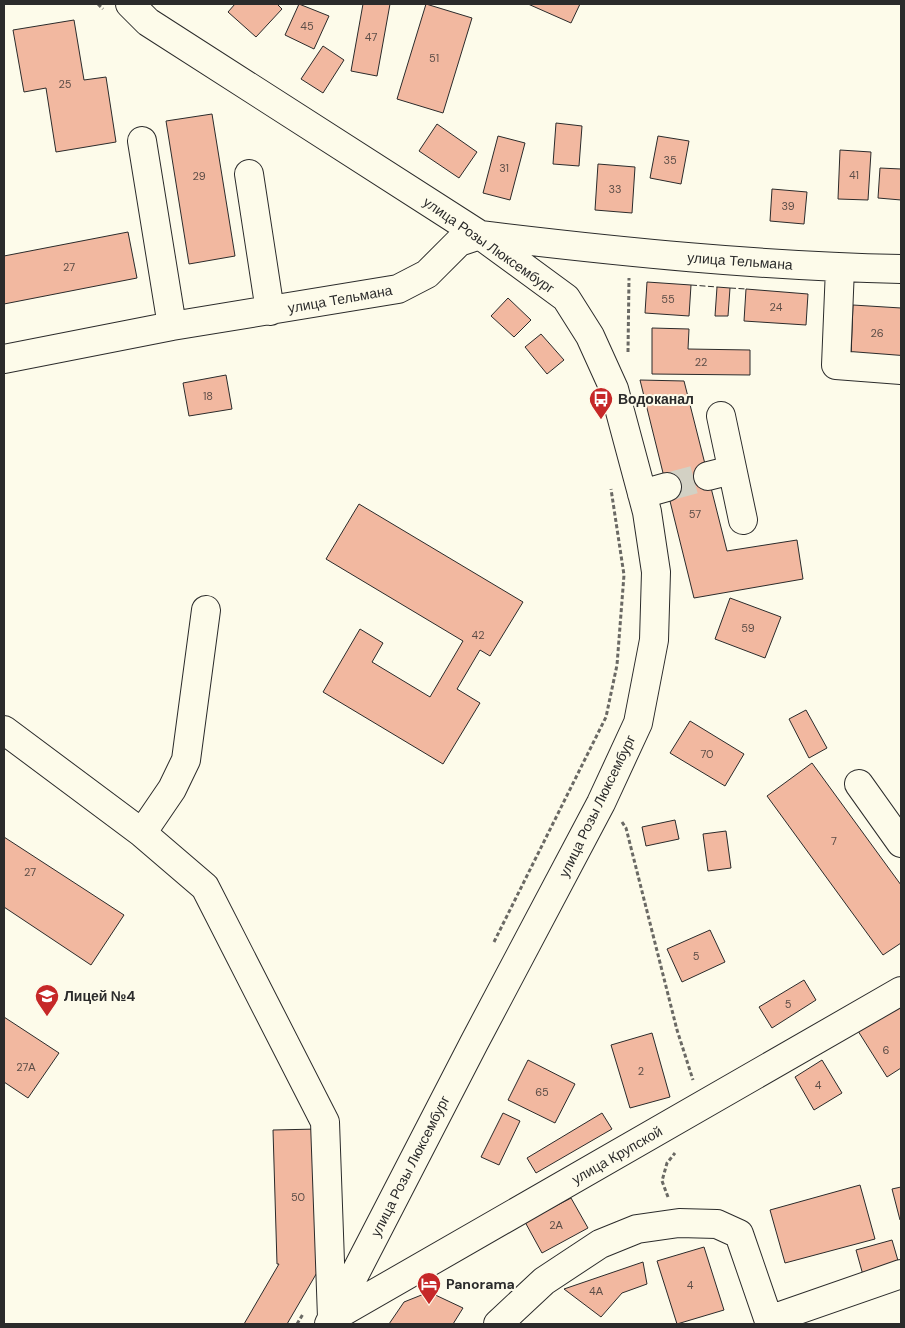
<svg xmlns="http://www.w3.org/2000/svg" width="905" height="1328" font-family="'DM Sans',sans-serif">
	<rect width="100%" height="100%" fill="#fdfbea"/>
	<path fill="#f2b8a0" stroke="#2b2b2b" d="M235,4H277L282,9L256,37L228,12Z
		M299,4L329,16L314,49L285,35Z
		M363,4H390L377,76L351,71Z
		M426,4L472,18L443,113L397,99Z
		M528,4H580L571,23Z
		M74,20L84,80L106,77L116,142L56,152L46,88L24,92L13,30Z
		M323,46L344,60L323,93L301,79Z
		M212,114L235,256L189,264L166,121Z
		M556,123L582,126L579,166L553,164Z
		M437,124L477,152L459,178L419,151Z
		M498,136L525,143L510,200L483,193Z
		M658,136L689,141L681,184L650,178Z
		M840,150L871,152L868,200L838,199Z
		M598,164L635,167L632,213L595,210Z
		M880,168L901,169V200L878,198Z
		M772,189L807,192L804,224L770,221Z
		M128,232L137,278L4,304V256Z
		M647,282L691,285L689,316L645,313Z
		M717,287L730,288L728,316H715Z
		M746,289L808,294L806,325L744,321Z
		M508,298L531,320L514,337L491,316Z
		M853,305L901,308V360L851,357Z
		M652,328L689,329L688,349L750,350V375L652,374Z
		M541,334L564,360L547,374L525,347Z
		M226,375L232,409L189,416L183,383Z
		M640,380L684,381L727,551L797,540L803,579L694,598Z
		M359,504L523,602L490,656L480,650L457,689L480,703L443,764L323,692L360,629L383,643L372,662L430,697L463,641L326,559Z
		M730,598L781,617L765,658L715,639Z
		M806,710L827,748L809,758L789,719Z
		M690,721L744,754L725,786L670,753Z
		M812,763L901,885V943L883,955L767,796Z
		M675,820L679,839L646,846L642,827Z
		M726,831L731,868L708,871L703,834Z
		M4,837L124,915L91,965L4,907Z
		M710,930L725,962L682,982L667,949Z
		M804,980L816,1000L772,1028L759,1007Z
		M901,1005V1068L887,1077L858,1031Z
		M4,1017L59,1053L28,1098L4,1082Z
		M652,1033L670,1097L630,1108L611,1045Z
		M528,1060L575,1084L555,1123L508,1100Z
		M822,1060L842,1093L814,1110L795,1077Z
		M503,1113L520,1121L499,1165L481,1157Z
		M602,1113L612,1129L536,1173L527,1158Z
		M318,1129L322,1264L287,1324H244L279,1264H277L273,1130Z
		M860,1185L875,1239L785,1263L770,1210Z
		M901,1187V1220H900L892,1189Z
		M571,1198L588,1228L542,1253L525,1222Z
		M892,1240L899,1264L863,1275L856,1250Z
		M704,1247L724,1310L677,1324L657,1261Z
		M643,1262L647,1284L622,1293L601,1317L564,1289Z
		M429,1292L463,1308L453,1324H389L404,1302Z"/>
	<g fill="none" stroke-linecap="round" stroke-linejoin="round">
		<path stroke="#d3d1c4" stroke-width="28" stroke-dasharray="28 14" stroke-linecap="butt" d="M667,487L708,476"/>
		<g stroke="#2b2b2b" stroke-width="30">
			<path id="minor" d="M130,4L148,22L480,235L566,298L590,336L614,389L647,512L656,572L654,640L638,723L601,803L474,1043L329,1324
				M142,141L172,326
				M249,174L270,311
				M840,268L836,365L901,370
				M4,359L172,326L398,289L427,274L459,242L480,235C620,252 760,266 901,269
				M721,416L743,520
				M708,476L732,470
				M642,494L667,487
				M4,730L142,833L205,887L325,1122L332,1318L901,991
				M859,784L901,843
				M142,833L172,789L186,760L206,610
				M769,1320L901,1274
				M498,1324L544,1281L600,1244L637,1229L679,1223L717,1224L739,1234L770,1324"/>
		</g>
		<path stroke="#6a6964" stroke-width="3" stroke-dasharray="4 2.5" stroke-linecap="butt" d="M98,4L103,9
			M628,352L629,278
			M622,822L626,828L677,1030L693,1080
			M494,942L606,717L617,665L624,575L611,489
			M668,1197L662,1181L667,1163L675,1153
			M297,1324L303,1314"/>
		<use href="#minor" stroke="#fdfbea" stroke-width="28"/>
		<path stroke="#2b2b2b" stroke-width="1" stroke-dasharray="6 2.5" stroke-linecap="butt" d="M691,285L717,287
			M730,288L746,289"/>
	</g>
	<defs>
		<g id="bus-pin" transform="scale(1.25)"><path d="M0 17L-7.5 6A9.5 9.5 0 1 1 7.5 6Z" fill="#c62828" stroke="#fdfbea"/><path d="M-5-6H5V4H4V6H2V4H-2V6H-4V4H-5ZM-3.5-4V0h7V-4ZM-3.5 1.2v1.5H-2V1.2ZM2 1.2v1.5H3.5V1.2Z" fill="#fff"/></g>
		<g id="school-pin" transform="scale(1.25)"><path d="M0 17L-7.5 6A9.5 9.5 0 1 1 7.5 6Z" fill="#c62828" stroke="#fdfbea"/><path d="M0-5L7-2L0 1L-7-2ZM-4 1L0 2.5L4 1V4Q0 6-4 4Z" fill="#fff"/></g>
		<g id="hotel-pin" transform="scale(1.25)"><path d="M0 17L-7.5 6A9.5 9.5 0 1 1 7.5 6Z" fill="#c62828" stroke="#fdfbea"/><path d="M-6-4.5h1.5V1H6V5H4.5V3h-9V5H-6ZM-4 0a1.8 1.8 0 1 1 3.6 0ZM.5 0V-2.5h3Q6-2.5 6 0Z" fill="#fff"/></g>
	</defs>
	<g fill-rule="evenodd">
		<use href="#bus-pin" x="601" y="399"/>
		<use href="#school-pin" x="47" y="996"/>
		<use href="#hotel-pin" x="429" y="1284"/>
	</g>
	<g text-anchor="middle" dominant-baseline="central" stroke-width="4" stroke-linejoin="round" paint-order="stroke">
		<g font-size="11" fill="#5d4e48">
			<text x="307" y="26">45</text>
			<text x="371" y="37">47</text>
			<text x="434" y="58">51</text>
			<text x="65" y="84">25</text>
			<text x="670" y="160">35</text>
			<text x="504" y="168">31</text>
			<text x="854" y="175">41</text>
			<text x="199" y="176">29</text>
			<text x="615" y="189">33</text>
			<text x="788" y="206">39</text>
			<text x="69" y="267">27</text>
			<text x="668" y="299">55</text>
			<text x="776" y="307">24</text>
			<text x="877" y="333">26</text>
			<text x="701" y="362">22</text>
			<text x="208" y="396">18</text>
			<text x="695" y="514">57</text>
			<text x="748" y="628">59</text>
			<text x="478" y="635">42</text>
			<text x="707" y="754">70</text>
			<text x="834" y="841">7</text>
			<text x="30" y="872">27</text>
			<text x="696" y="956">5</text>
			<text x="788" y="1004">5</text>
			<text x="886" y="1050">6</text>
			<text x="26" y="1067">27А</text>
			<text x="641" y="1071">2</text>
			<text x="818" y="1085">4</text>
			<text x="542" y="1092">65</text>
			<text x="298" y="1197">50</text>
			<text x="556" y="1225">2А</text>
			<text x="690" y="1285">4</text>
			<text x="596" y="1291">4А</text>
		</g>
		<g font-size="14" fill="#2b2b2b" stroke="#fdfbea">
			<text transform="translate(489 245) rotate(35)">улица Розы Люксембург</text>
			<text transform="translate(740 261) rotate(4)">улица Тельмана</text>
			<text transform="translate(340 299) rotate(-10)">улица Тельмана</text>
			<text transform="translate(597 806) rotate(-64)">улица Розы Люксембург</text>
			<text transform="translate(617 1155) rotate(-30)">улица Крупской</text>
			<text transform="translate(410 1166) rotate(-63)">улица Розы Люксембург</text>
		</g>
		<g font-size="14" font-weight="bold" fill="#2b2b2b" stroke="#fdfbea" text-anchor="start">
			<text x="618" y="399">Водоканал</text>
			<text x="64" y="996">Лицей №4</text>
			<text x="446" y="1284">Panorama</text>
		</g>
	</g>
	<rect width="905" height="1328" fill="none" stroke="#2b2b2b" stroke-width="10"/>
</svg>
